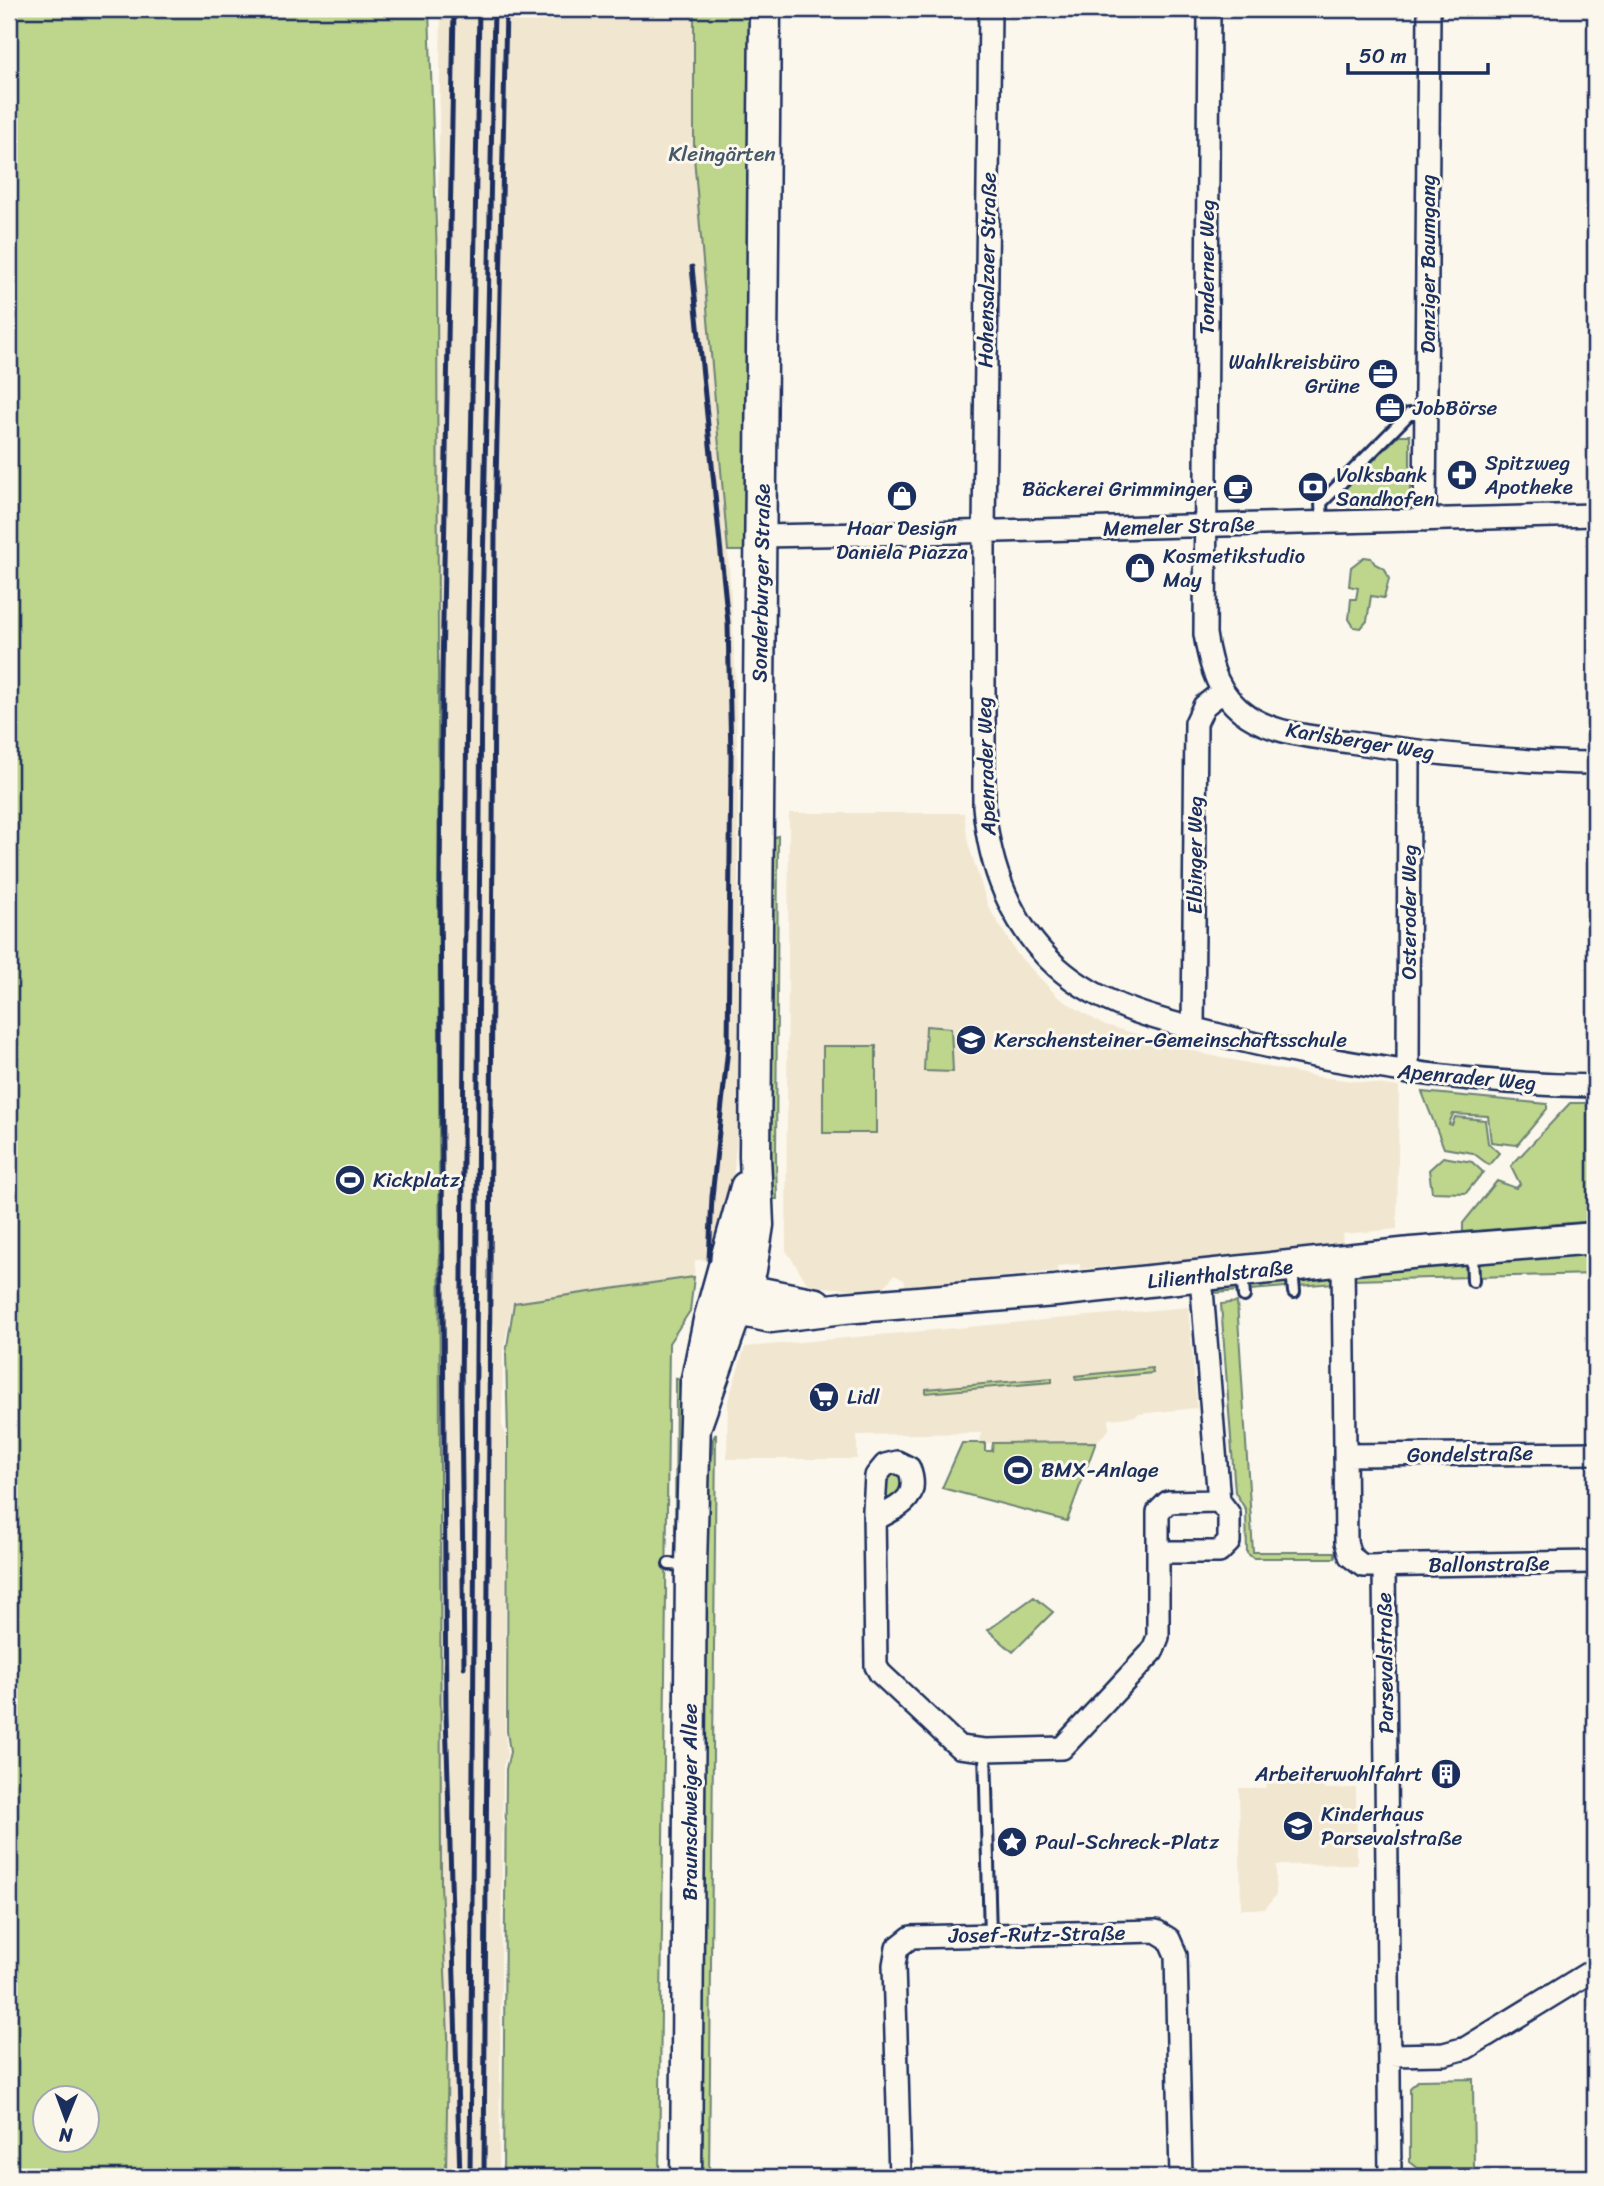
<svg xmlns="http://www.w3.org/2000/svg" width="1604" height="2186" font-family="Sriracha,sans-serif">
	<rect width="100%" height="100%" fill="#fbf7ec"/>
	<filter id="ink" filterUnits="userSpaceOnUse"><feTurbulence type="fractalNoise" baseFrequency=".0143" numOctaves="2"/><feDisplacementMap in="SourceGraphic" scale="14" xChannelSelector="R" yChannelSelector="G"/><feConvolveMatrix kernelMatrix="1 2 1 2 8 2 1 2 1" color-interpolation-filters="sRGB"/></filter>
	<g filter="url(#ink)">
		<path fill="#f1e6d0" d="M441,9H694V157L728,551L735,665L738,781V1119L733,1182L717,1260H695L694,1277L512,1304L503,1353L502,1424L506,1438L505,1733L507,1756L503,1766L499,2177H446L448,2037L441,1883L440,1603L436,1473L435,799L437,257Z
			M789,813H964L968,843L988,906L1017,954L1058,997L1102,1024L1208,1055L1314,1076L1399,1087L1397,1229L1343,1234L1342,1243L1196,1259L1080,1269V1264L1057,1266V1271L906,1287L904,1280L894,1275L884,1288L849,1289L809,1286L786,1250Z
			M1188,1307L1197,1408L1137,1414V1416L1109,1419V1430L1097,1441L979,1443L981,1433L857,1435V1459H727L728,1401L745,1347Z
			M1266,1783H1319L1325,1789L1356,1788L1357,1864L1276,1865V1895L1265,1909H1241L1239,1788H1266Z"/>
		<path fill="#bed58c" stroke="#6c8275" stroke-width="2" fill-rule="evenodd" d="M9,9H429L437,257L441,1883L448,2037L446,2177H9ZM46,2098H88V2140H46Z
			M694,9H753L749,551H728L694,157Z
			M1399,435H1410V495L1404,500L1342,502V492Z
			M1364,557L1371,558L1375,564L1385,569L1389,579L1384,598L1371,596L1367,621L1361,628L1354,627L1349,619L1351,599H1356L1358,588L1349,586L1351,567Z
			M778,836L776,1158L777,1199H770L765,1157L769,839Z
			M926,1026L951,1028L953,1072L924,1071Z
			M823,1046H876V1133H823Z
			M1422,1092L1547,1104V1109L1517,1145L1491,1142L1488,1116L1453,1114L1449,1124L1452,1125L1455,1117L1485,1120L1488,1143L1499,1153L1489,1165L1473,1153L1444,1148Z
			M1570,1103H1595V1221L1463,1232V1223L1497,1181L1516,1188L1520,1184L1511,1166Z
			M1443,1157L1472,1162L1483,1172L1466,1193L1432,1192L1429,1170Z
			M1595,1247V1274L1352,1280L1356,1273Z
			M1331,1276L1335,1283L1214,1293L1221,1283Z
			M694,1277L690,1311L669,1343L659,2177H503L506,1769L510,1752L507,1731L508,1438L506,1353L514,1303Z
			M1237,1302L1253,1552H1335V1558H1253L1247,1553L1246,1510L1235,1492L1221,1304Z
			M1152,1368L1153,1373L1076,1380L1075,1376Z
			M676,1378L679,1380L683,1429V1535L675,1536Z
			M1052,1378V1382L926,1393V1389Z
			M716,1433L709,2177H698L702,1467L712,1460L713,1439Z
			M1096,1442L1067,1521L942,1488L962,1443H985V1451H992L993,1443Z
			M891,1472H900L905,1489L883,1511L884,1478Z
			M1034,1597L1053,1612L1013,1652L988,1630Z
			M1473,2079L1474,2168H1418L1410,2162V2088L1419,2080Z"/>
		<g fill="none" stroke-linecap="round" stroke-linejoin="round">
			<g stroke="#1b2f5e" stroke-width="16">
				<path id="lane" d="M1322,522L1321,503L1409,414H1427
					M1472,1252L1473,1281
					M1292,1269L1294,1292
					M1242,1272L1244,1296
					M669,1564L688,1565
					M985,1750L990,1935"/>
			</g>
			<g stroke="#1b2f5e" stroke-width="26">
				<path id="street" d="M990,9L984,532V806C989,867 1011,925 1057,967C1104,1009 1167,1022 1227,1037C1350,1067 1469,1084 1595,1086
					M1209,9L1205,634C1210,667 1218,696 1248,716C1277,735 1317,737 1350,742C1432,754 1513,762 1595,763
					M1425,520L1429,9
					M762,536L923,533L1595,515
					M1193,1029L1196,723L1204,706L1222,692
					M1408,1073L1409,751
					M1343,1260L1346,1542L1350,1556L1363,1566L1595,1562
					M1345,1455L1595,1453
					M876,1519C899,1506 921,1499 909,1468L897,1462L885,1465L876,1476L874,1510L876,1666L880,1673L959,1747L985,1750L1062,1748L1152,1652L1158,1637V1512L1168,1502L1219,1501
					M1159,1552H1219L1229,1542V1514L1219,1501L1201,1277
					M1384,1565L1390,2177
					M1389,2055L1444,2054L1466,2048L1595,1969
					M900,2177L894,1965L897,1948L911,1937L1156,1931L1169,1939L1176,1955L1181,2177"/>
			</g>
			<g stroke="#1b2f5e" stroke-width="35">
				<path id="secondary" d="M727,1290H746L816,1304
					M725,1298L738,1310L771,1317L844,1308L1055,1291L1411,1253L1595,1238
					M695,1428L751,1270L758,1225L755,1156L765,9
					M686,2177L691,1565L696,1384L709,1320L746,1187"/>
			</g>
			<use href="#lane" stroke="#fbf7ec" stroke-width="10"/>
			<use href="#street" stroke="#fbf7ec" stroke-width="21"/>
			<use href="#secondary" stroke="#fbf7ec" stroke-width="30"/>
			<path stroke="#1b2f5e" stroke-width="5" d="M454,9L442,675L440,881L446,1714L460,2177
				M692,267L728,623L731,757L728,1048L712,1197L709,1260
				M464,1667L461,1400L467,675L479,9
				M470,2177L481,675L494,9
				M484,2177L495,531L506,9"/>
		</g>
	</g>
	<defs>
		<g id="office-disc" transform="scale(1.575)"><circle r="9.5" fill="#1b2f5e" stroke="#fbf7ec"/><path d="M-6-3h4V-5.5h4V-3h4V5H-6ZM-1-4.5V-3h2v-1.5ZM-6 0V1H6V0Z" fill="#fff"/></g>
		<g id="pharmacy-disc" transform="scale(1.575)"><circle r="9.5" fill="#1b2f5e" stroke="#fbf7ec"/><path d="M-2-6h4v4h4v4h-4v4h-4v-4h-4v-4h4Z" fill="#fff"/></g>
		<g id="bank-disc" transform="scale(1.575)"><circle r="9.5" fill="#1b2f5e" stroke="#fbf7ec"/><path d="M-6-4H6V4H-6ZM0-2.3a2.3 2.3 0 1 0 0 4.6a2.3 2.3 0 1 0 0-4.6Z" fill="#fff"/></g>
		<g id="cafe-disc" transform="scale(1.575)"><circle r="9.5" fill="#1b2f5e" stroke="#fbf7ec"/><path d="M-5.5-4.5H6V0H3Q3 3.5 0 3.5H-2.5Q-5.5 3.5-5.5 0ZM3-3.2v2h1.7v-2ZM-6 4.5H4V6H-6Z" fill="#fff"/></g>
		<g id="shop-disc" transform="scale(1.575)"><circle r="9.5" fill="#1b2f5e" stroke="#fbf7ec"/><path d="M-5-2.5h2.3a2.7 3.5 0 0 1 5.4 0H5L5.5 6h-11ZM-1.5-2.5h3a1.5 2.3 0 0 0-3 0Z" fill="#fff"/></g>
		<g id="school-disc" transform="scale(1.575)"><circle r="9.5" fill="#1b2f5e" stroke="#fbf7ec"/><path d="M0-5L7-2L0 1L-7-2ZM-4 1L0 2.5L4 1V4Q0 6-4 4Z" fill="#fff"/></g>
		<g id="stadium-disc" transform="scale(1.575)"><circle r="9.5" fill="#1b2f5e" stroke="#fbf7ec"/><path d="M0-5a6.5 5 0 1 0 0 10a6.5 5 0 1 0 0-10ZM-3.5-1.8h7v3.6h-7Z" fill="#fff"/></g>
		<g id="supermarket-disc" transform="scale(1.575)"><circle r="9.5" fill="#1b2f5e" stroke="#fbf7ec"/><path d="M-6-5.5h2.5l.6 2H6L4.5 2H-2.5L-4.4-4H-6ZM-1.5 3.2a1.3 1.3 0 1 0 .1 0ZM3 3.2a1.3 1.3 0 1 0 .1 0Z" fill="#fff"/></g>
		<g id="building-disc" transform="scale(1.575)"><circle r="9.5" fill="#1b2f5e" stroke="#fbf7ec"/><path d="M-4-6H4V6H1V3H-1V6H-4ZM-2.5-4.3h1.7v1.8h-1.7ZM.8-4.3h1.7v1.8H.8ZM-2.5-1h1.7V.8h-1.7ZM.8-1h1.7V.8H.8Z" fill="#fff"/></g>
		<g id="sight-disc" transform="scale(1.575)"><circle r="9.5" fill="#1b2f5e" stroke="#fbf7ec"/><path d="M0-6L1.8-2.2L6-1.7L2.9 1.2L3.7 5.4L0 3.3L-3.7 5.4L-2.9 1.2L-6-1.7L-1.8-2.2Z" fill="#fff"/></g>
	</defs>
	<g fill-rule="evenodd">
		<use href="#office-disc" x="1383" y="374"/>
		<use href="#office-disc" x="1390" y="408"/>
		<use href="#pharmacy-disc" x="1462" y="475"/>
		<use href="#bank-disc" x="1313" y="487"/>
		<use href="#cafe-disc" x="1238" y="489"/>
		<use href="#shop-disc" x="902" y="496"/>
		<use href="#shop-disc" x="1140" y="568"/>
		<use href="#school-disc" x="971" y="1040"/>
		<use href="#stadium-disc" x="350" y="1180"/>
		<use href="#supermarket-disc" x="824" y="1397"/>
		<use href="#stadium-disc" x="1018" y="1470"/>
		<use href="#building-disc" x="1446" y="1774"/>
		<use href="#school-disc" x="1298" y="1826"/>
		<use href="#sight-disc" x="1012" y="1842"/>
	</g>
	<g text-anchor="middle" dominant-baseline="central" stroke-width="6" stroke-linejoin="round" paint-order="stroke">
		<g font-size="21" fill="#44586a" stroke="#fbf7ec">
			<text x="722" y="154">Kleingärten</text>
		</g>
		<g font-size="21" fill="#1b2f5e" stroke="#fbf7ec">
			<text transform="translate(1428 264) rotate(-90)">Danziger Baumgang</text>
			<text transform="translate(1207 267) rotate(-90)">Tonderner Weg</text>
			<text transform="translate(987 270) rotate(-89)">Hohensalzaer Straße</text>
			<text transform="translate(1179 526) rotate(-2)">Memeler Straße</text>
			<text transform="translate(761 583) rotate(-89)">Sonderburger Straße</text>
			<text transform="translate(1360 741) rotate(9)">Karlsberger Weg</text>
			<text transform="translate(986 766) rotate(-92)">Apenrader Weg</text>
			<text transform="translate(1195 855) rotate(-90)">Elbinger Weg</text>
			<text transform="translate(1409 912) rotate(-90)">Osteroder Weg</text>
			<text transform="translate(1467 1077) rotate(5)">Apenrader Weg</text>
			<text transform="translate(1220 1274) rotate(-6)">Lilienthalstraße</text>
			<text transform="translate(1470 1454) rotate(-1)">Gondelstraße</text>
			<text transform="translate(1489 1564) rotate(-1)">Ballonstraße</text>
			<text transform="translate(1385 1663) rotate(-91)">Parsevalstraße</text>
			<text transform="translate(690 1802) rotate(-90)">Braunschweiger Allee</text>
			<text transform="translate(1037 1934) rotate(-1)">Josef-Rutz-Straße</text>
		</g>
		<g font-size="21" fill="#1b2f5e" stroke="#fbf7ec" text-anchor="start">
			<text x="1360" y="362" text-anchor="end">Wahlkreisbüro<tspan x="1360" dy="24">Grüne</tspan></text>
			<text x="1413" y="408">JobBörse</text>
			<text x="1485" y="463">Spitzweg<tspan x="1485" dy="24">Apotheke</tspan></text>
			<text x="1336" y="475">Volksbank<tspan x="1336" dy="24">Sandhofen</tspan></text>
			<text x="1215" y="489" text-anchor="end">Bäckerei Grimminger</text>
			<text x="902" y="528" text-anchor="middle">Haar Design<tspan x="902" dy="24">Daniela Piazza</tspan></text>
			<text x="1163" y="556">Kosmetikstudio<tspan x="1163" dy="24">May</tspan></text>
			<text x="994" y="1040">Kerschensteiner-Gemeinschaftsschule</text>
			<text x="373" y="1180">Kickplatz</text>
			<text x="847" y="1397">Lidl</text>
			<text x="1041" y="1470">BMX-Anlage</text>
			<text x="1423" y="1774" text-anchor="end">Arbeiterwohlfahrt</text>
			<text x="1321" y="1814">Kinderhaus<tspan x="1321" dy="24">Parsevalstraße</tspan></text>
			<text x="1035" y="1842">Paul-Schreck-Platz</text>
		</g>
	</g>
	<rect width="1604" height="2186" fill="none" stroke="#fbf7ec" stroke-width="35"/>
	<rect x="18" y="18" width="1569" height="2151" fill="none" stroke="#1b2f5e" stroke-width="2.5" filter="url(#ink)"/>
	<g transform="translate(66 2119) rotate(181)"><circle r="33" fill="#fbf7ec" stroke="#a1a7b3" stroke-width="2"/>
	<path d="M0-5L12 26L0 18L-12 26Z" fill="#1b2f5e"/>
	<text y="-10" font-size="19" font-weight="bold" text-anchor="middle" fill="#1b2f5e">N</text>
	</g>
	<path d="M1348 63v10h140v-10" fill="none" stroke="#1b2f5e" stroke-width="3.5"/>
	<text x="1359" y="63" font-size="21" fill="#1b2f5e" stroke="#fbf7ec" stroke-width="5" paint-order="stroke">50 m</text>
</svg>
